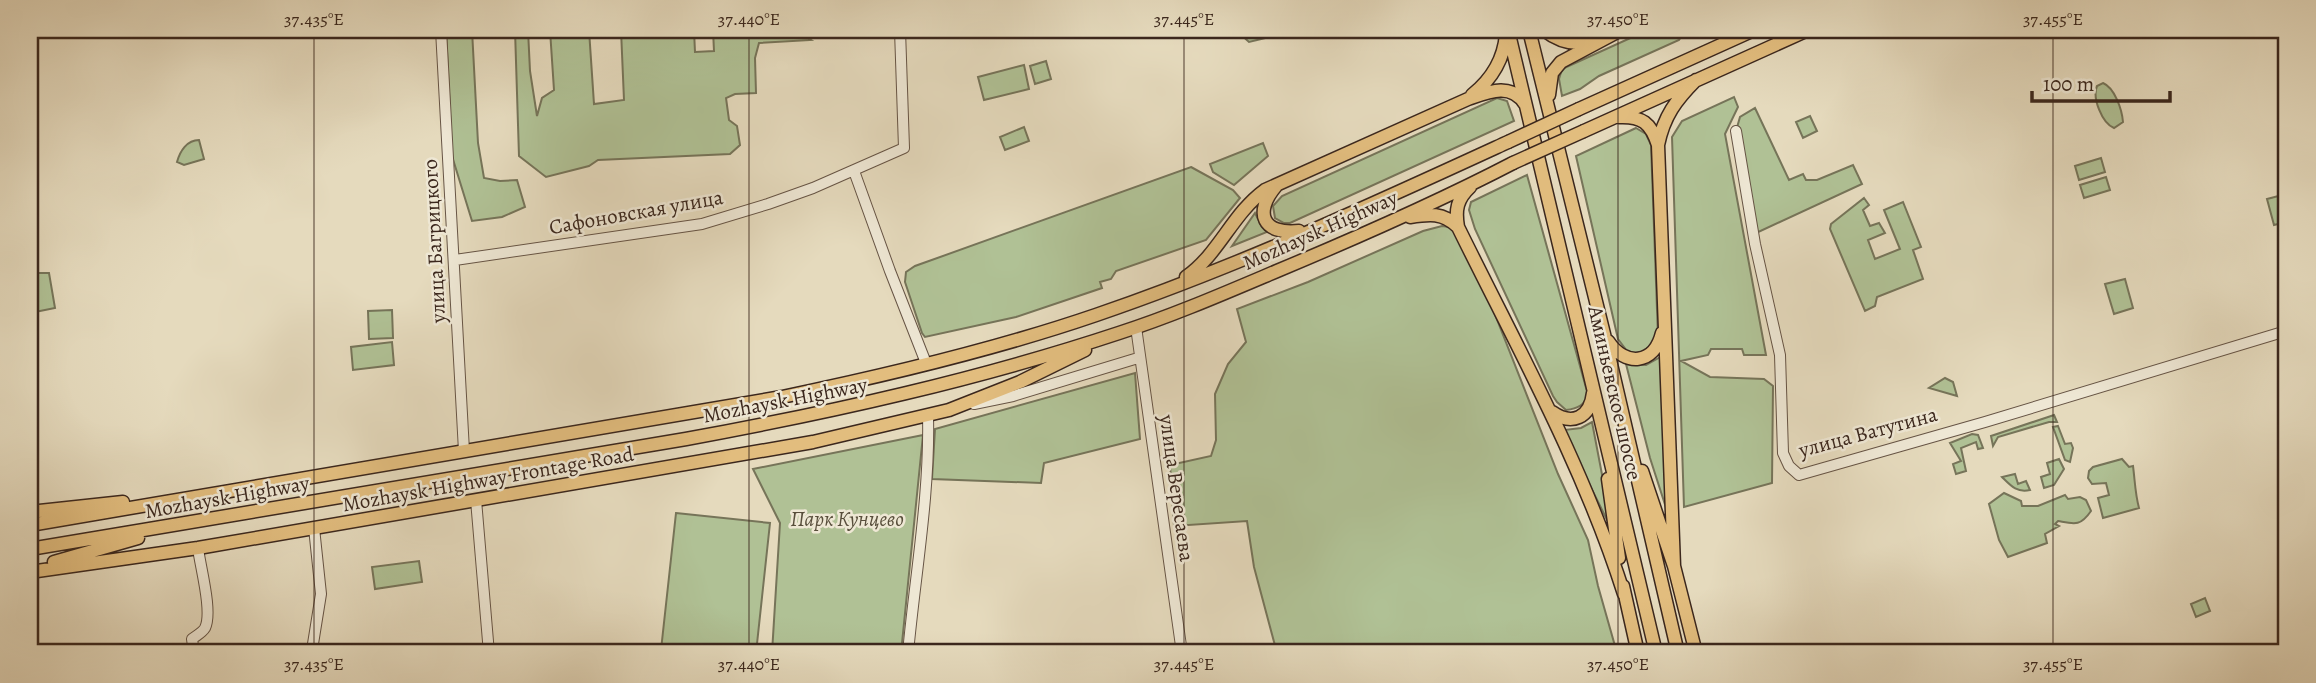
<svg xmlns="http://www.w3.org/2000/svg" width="2316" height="683" font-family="Alegreya,serif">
	<rect width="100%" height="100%" fill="#e5dabd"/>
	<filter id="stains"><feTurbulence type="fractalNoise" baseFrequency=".00286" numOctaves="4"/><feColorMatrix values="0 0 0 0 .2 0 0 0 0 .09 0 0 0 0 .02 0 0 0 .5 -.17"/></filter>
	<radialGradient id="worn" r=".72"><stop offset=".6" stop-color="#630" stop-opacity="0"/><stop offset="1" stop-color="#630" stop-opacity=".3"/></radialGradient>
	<path fill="#b0c195" stroke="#767459" stroke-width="2" d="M446,30H472L478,143L484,178L500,181L517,180L525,207L502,217L472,221L452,156Z
		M515,30H528L530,71L537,116L542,98L554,90L550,30H589L594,104L624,100L621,30H694L695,52L714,51L713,30H795L811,40L759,43L755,58L756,93L735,94L726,98L729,120L737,126L740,145L730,154L598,160L589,166L546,177L519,156Z
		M1239,30H1272L1274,36L1249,42L1239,33Z
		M1648,30H1681L1683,34L1679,40L1599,76L1580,89L1562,96L1559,79L1562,69Z
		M1046,61L1051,79L1035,84L1030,66Z
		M1024,65L1029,89L984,100L978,77Z
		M2103,83C2115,88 2122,110 2123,122L2114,128C2102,123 2092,98 2097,86Z
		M1734,97L1738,107L1725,134L1766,355H1744L1742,349H1711L1708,355L1681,361L1710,377L1764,379L1773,386L1772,483L1684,507L1672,137L1682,121Z
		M1497,98L1507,101L1514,121L1290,223H1284L1275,218L1273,206L1282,196Z
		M1755,108L1789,180L1803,174L1806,180H1817L1853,165L1862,184L1754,234L1736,131L1740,117Z
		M1810,116L1817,131L1803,138L1796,122Z
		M1024,127L1029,141L1005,150L1000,137Z
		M1636,128L1646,134L1651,145L1658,337L1657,343L1637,354L1627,351L1618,339L1576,156Z
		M199,140L204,159L184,165L177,162C180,151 187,140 199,140Z
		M1263,143L1268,156L1234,185L1213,172L1210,164Z
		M2101,158L2105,172L2079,180L2075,166Z
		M1191,167L1233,190L1240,198L1206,240L1116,271L1111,279L1100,282L1102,288L1016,317L925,337L922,333L905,282L906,272L915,266Z
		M1527,175L1588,395C1585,405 1577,409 1566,410L1557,402L1553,396L1475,229L1469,210L1471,202Z
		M2106,177L2110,190L2084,198L2080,185Z
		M2286,194V222L2274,225L2267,199Z
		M1864,198L1869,205L1863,210L1870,226L1879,223L1885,233L1868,240L1875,259L1900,249L1884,210L1903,202L1921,247L1913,250L1923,279L1877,297L1875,306L1865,311L1830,229L1831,224Z
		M1255,213L1262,227L1267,232L1232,246Z
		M1442,226L1456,228L1479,274L1558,474L1588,540L1598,586L1617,653H1277L1254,567L1247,521L1174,526L1170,465L1211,456L1216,440L1215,394L1228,364L1246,342L1237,309L1308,282L1423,231Z
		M35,273H49L55,308L30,313V284L35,278Z
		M2125,279L2133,308L2114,314L2105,284Z
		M392,310L393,338L369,339L368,311Z
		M392,342L394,365L353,370L351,347Z
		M1664,355L1669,517L1650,458L1626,364L1646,365Z
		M1135,373L1140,439L1044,463L1041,483L932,479L935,429Z
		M1945,378L1953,382L1957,396L1929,388Z
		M2054,415L2057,422H2049L1998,437L1993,446L1991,436Z
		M1592,422L1612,527L1610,526L1565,435L1564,430L1581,428Z
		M2058,426L2065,444L2071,443L2073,448L2070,462L2065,460L2053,427Z
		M1972,434L1978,435L1983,448L1978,449L1976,442L1961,448L1966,471L1956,474L1953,464L1961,461L1950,443Z
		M923,435L901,653H772L780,523L753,469Z
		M2059,459L2064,469L2054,485L2044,488L2041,477L2050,474L2047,463Z
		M2122,459L2129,467L2133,466C2135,481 2135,493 2139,508L2103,518L2098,498L2109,495L2106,483L2092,484L2088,478L2089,471L2093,467Z
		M2015,474L2018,484L2026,481L2030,490C2017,493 2011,486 2002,477Z
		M2004,493L2021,501L2022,506H2038L2065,495L2068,499L2080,497L2086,500L2091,511C2080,527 2074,524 2058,521L2055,524L2059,526L2045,534L2047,543L2008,557L1999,540L1989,504Z
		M676,513L770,523L756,653H694L661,650Z
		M419,561L422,582L375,589L372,567Z
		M2205,598L2210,611L2196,617L2191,604Z"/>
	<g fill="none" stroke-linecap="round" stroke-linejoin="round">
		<g stroke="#665445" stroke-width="12">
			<path id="minor" d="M441,30L464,451
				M1736,131L1755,244L1780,355L1783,453L1789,466L1799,475L1985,422L2286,331
				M854,171L890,271L926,363
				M455,260L702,224L768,204L813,188L904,148L900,30
				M1136,327L1182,653
				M974,404L1013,396L1138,358
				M476,500L489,653
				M312,650L321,594L314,528
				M194,653L192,639C197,635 202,633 205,628C213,612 200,566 198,548
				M908,653C915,576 930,494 928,416"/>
		</g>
		<g stroke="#3b271d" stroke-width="15">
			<path id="major" d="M1508,30L1656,653
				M1529,30L1604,334L1678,653
				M1544,30C1558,41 1575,46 1593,41
				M1472,95C1492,79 1504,59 1506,34
				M1549,95L1552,73L1561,62L1621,30
				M1579,109L1754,30
				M1619,117C1642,116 1651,123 1658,145
				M1584,131L1808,30
				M1276,186C1253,213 1263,235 1299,231
				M1470,187C1457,199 1455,210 1458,227C1517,347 1583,465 1624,594
				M1410,217C1429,214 1443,212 1458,227
				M1186,277C1219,254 1232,214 1265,190L1468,99C1488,92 1511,82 1525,104
				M1608,341C1625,367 1654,365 1662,333
				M1552,412C1572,426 1590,418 1593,393
				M1642,471L1674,566L1696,653
				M1608,479L1619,558
				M30,512L123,502
				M30,525L782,397C888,375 994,350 1096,315C1237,267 1373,204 1508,142
				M30,549L686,439C833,412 977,380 1119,333C1172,316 1225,293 1277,271C1356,238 1436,203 1513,163
				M54,562L138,538
				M1674,566L1658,145C1664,116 1676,100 1696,80
				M30,572L198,548L813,442L949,410L1020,382L1085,350
				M1623,586L1638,653"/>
		</g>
		<use href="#minor" stroke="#eee7d4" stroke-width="10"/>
		<use href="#major" stroke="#e2bd7e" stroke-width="12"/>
		<g stroke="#3b271d" stroke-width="15" stroke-linecap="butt">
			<path id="major-bridge" d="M1508,142L1579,109
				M1513,163L1584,131"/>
		</g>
		<use href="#major-bridge" stroke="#e2bd7e" stroke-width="12"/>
	</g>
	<path fill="none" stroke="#3b271d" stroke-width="2" stroke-opacity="0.45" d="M314,30V653M749,30V653M1184,30V653M1618,30V653M2053,30V653"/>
	<g text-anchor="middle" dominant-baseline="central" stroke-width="5" stroke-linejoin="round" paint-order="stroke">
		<g font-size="21" fill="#3b271d" stroke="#eee7d4">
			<text transform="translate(636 212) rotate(-10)">Сафоновская улица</text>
			<text transform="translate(1320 230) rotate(-24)">Mozhaysk Highway</text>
			<text transform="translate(434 241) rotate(-93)">улица Багрицкого</text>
			<text transform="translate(1615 393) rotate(77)">Аминьевское шоссе</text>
			<text transform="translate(785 400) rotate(-11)">Mozhaysk Highway</text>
			<text transform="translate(1868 432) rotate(-15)">улица Ватутина</text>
			<text transform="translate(488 479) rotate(-10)">Mozhaysk Highway Frontage Road</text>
			<text transform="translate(1177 488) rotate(82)">улица Вересаева</text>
			<text transform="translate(227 497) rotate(-10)">Mozhaysk Highway</text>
		</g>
		<g font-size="21" font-style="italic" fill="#584e3b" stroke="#eee7d4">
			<text x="847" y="519">Парк Кунцево</text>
		</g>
	</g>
	<rect width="2316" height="683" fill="none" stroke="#e5dabd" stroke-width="77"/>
	<path d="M2032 91v10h138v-10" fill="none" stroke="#3b271d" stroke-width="3.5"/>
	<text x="2043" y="91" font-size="21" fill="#3b271d" stroke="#eee7d4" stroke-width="5" paint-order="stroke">100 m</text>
	<rect x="38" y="38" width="2240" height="606" fill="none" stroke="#3b271d" stroke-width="2.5"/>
	<g font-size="18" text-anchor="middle" fill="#3b271d">
		<text x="314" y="25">37.435°E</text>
		<text x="749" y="25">37.440°E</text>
		<text x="1184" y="25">37.445°E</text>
		<text x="1618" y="25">37.450°E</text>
		<text x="2053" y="25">37.455°E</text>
		<text x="314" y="670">37.435°E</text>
		<text x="749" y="670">37.440°E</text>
		<text x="1184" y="670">37.445°E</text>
		<text x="1618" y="670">37.450°E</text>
		<text x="2053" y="670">37.455°E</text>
	</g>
	<rect width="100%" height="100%" filter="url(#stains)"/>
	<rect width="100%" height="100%" fill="url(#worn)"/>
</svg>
